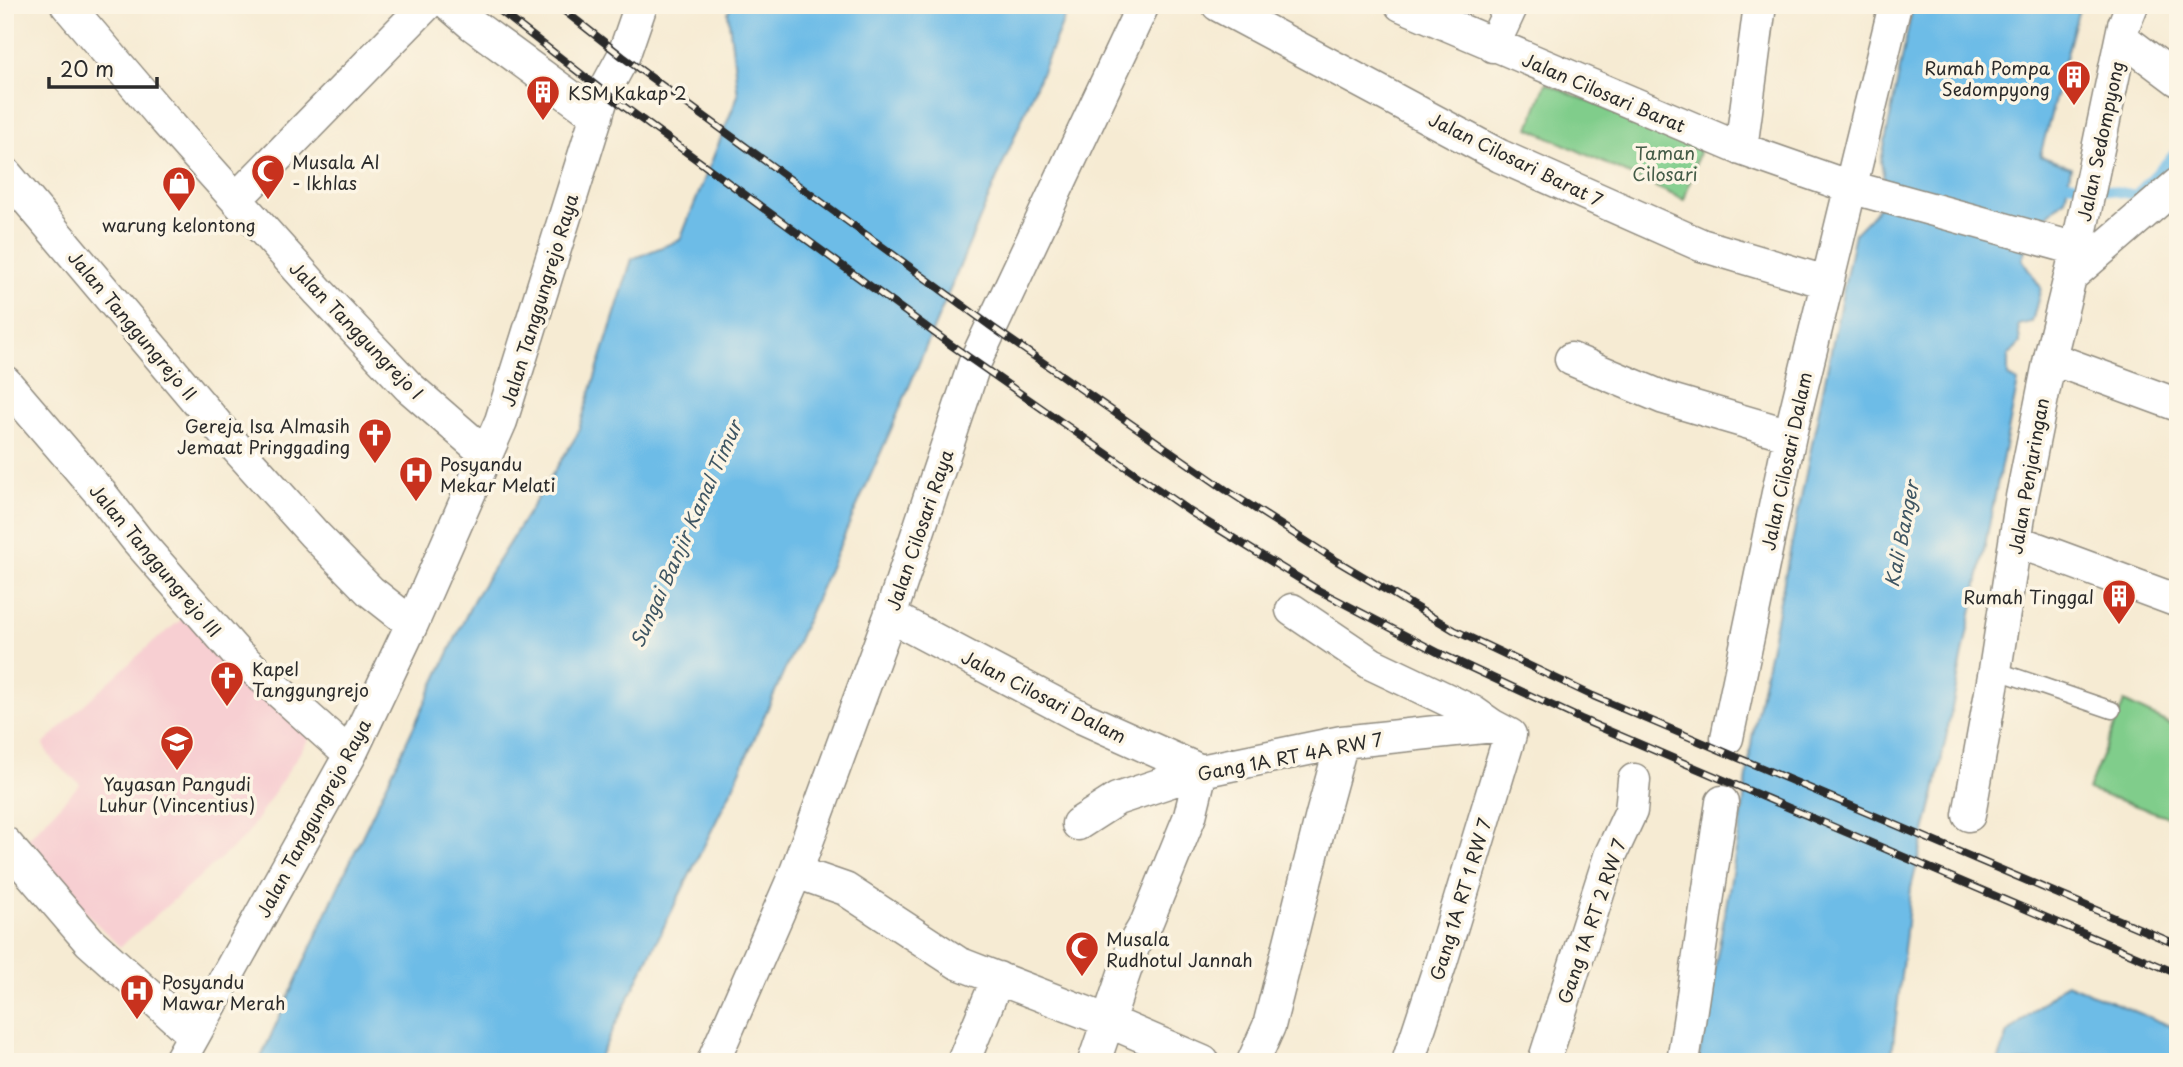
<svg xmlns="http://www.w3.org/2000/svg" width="2183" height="1067" font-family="'Playpen Sans',sans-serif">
	<rect width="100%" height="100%" fill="#fcf5e5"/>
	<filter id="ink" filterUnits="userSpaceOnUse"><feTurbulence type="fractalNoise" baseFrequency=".0143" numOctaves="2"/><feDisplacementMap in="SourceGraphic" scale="14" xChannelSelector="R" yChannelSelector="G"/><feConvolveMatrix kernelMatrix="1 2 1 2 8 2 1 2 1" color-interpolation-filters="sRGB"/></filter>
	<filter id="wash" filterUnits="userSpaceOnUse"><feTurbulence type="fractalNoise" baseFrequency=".00686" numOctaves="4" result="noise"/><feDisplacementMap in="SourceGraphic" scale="28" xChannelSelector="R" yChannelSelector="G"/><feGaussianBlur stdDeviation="1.57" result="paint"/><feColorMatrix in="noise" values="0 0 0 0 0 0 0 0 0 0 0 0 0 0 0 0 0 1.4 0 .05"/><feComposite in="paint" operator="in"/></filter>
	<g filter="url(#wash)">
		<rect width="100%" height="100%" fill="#f6ebd3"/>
		<path fill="#f7cfd2" d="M186,613L310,737L246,836L120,947L20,847L80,784L53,761L43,745L79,709L153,642L182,619Z"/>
		<path fill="#80cd8b" stroke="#567c5b" stroke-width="2" d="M1546,83L1700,149L1684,200L1529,128Z
			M2124,702L2178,728V814L2175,819L2088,790Z"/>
		<path fill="#6dbce7" stroke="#4c7489" stroke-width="2" d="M731,5H1070L892,427L733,787L597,1062H259L341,881L474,599L577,435L632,259L680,240L738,95L728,13Z
			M1913,5H2080L2040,156L2071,167L2065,199L2032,230L2022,259L2041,288L2032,322L2018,325L2020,343L2008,356V376L2018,382L1935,792L1911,888L1891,1062H1698L1741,823L1752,738L1855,233C1881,206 1890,201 1881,162Z
			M2066,983L2178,1029V1062H1998L2008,1033Z"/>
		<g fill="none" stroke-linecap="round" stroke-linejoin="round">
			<path stroke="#6dbce7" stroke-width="10" d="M2068,183L2136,195L2178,150"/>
		</g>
	</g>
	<g filter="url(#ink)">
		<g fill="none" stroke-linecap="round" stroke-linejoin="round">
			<g stroke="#908b7f" stroke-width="19">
				<path id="service" d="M1995,670L2112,710"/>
			</g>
			<g stroke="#908b7f" stroke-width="35">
				<path id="minor" d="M67,5L166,121L319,292L409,387L485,453
					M450,5L473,25L597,116
					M1218,5L1500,156L1701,245L1826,282
					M1401,5L1741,149L1850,187L2077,249
					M2122,38L2178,80
					M1493,46L1512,5
					M1741,149L1760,5
					M5,173L234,445L314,534L370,591L412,624
					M236,199L426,5
					M2070,277L2178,184
					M2050,358L2178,405
					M1571,359L1664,398L1790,435
					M5,382L102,495L137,540L238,655L350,755
					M2016,541L2178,601
					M1292,610L1372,664L1473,712L1493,726
					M890,616L1083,718L1201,771
					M1727,738L1790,435L1895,5
					M1969,815L1995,670L2022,497L2050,358L2077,249L2124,25L2132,5
					M1078,824L1117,799L1201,771L1342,742L1493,726L1510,735L1441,962L1408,1062
					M5,843L90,942L194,1035
					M796,872L845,889L958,963L1108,1021L1203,1062
					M179,1062L350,755L412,624L501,421L604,92L623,57L641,5
					M713,1062L796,872L890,616L975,362L1143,5
					M963,1062L998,978
					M1094,1062L1134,944L1146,924L1190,816L1201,771
					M1253,1062L1269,1026L1322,815L1342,742
					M1544,1062L1610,856L1631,811L1634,780
					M1683,1062L1722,802"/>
			</g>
			<use href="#service" stroke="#fff" stroke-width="16"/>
			<use href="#minor" stroke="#fff" stroke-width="32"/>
			<g stroke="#2b2b2b" stroke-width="8">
				<path id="rail" d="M493,5L604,92L951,345L1189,511L1318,590L1439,653L1581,719L2178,974
					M557,5L623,57L992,327L1226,490L1337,561L1454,630L1593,696L2178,945"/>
			</g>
			<use href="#rail" stroke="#fcf5e5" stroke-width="5" stroke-dasharray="16" stroke-linecap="butt"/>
		</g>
	</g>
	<defs>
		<g id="building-pin" transform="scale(1.75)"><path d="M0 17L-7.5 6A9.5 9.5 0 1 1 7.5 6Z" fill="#c8321e" stroke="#fcf5e5"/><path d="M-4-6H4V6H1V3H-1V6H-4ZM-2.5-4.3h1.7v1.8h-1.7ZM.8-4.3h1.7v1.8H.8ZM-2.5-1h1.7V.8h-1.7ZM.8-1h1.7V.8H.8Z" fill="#fff"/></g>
		<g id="mosque-pin" transform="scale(1.75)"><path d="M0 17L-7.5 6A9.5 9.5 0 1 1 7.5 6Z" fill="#c8321e" stroke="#fcf5e5"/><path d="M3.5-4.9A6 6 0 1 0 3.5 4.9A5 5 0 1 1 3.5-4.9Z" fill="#fff"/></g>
		<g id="shop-pin" transform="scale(1.75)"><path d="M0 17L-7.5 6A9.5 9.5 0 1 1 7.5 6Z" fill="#c8321e" stroke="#fcf5e5"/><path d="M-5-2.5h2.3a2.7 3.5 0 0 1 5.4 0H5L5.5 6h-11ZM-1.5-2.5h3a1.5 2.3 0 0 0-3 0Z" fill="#fff"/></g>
		<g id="church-pin" transform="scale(1.75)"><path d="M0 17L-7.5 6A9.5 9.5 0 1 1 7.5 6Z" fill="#c8321e" stroke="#fcf5e5"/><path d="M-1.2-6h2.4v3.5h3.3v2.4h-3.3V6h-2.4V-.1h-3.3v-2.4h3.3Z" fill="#fff"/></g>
		<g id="hospital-pin" transform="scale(1.75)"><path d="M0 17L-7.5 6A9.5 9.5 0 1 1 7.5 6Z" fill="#c8321e" stroke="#fcf5e5"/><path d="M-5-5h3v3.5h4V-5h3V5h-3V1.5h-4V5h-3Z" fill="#fff"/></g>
		<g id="school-pin" transform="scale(1.75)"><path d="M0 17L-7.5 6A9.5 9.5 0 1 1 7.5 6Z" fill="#c8321e" stroke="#fcf5e5"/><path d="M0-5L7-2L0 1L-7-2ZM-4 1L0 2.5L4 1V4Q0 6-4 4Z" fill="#fff"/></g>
	</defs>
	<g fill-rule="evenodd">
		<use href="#building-pin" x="2074" y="77"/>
		<use href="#building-pin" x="543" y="92"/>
		<use href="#mosque-pin" x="268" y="171"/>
		<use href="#shop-pin" x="179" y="183"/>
		<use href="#church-pin" x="375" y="435"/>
		<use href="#hospital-pin" x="416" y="473"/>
		<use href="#building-pin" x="2119" y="596"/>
		<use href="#church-pin" x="227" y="678"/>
		<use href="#school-pin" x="177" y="742"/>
		<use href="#mosque-pin" x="1082" y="948"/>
		<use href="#hospital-pin" x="137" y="991"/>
	</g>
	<g text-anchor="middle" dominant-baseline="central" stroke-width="7" stroke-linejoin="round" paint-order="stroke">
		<g font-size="18" fill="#2b2b2b" stroke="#fcf5e5" text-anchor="start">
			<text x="2050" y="67" text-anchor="end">Rumah Pompa<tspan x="2050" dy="21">Sedompyong</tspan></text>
			<text x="568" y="92">KSM Kakap 2</text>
			<text x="292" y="161">Musala Al<tspan x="292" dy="21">- Ikhlas</tspan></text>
			<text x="179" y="224" text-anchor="middle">warung kelontong</text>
			<text x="350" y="425" text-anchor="end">Gereja Isa Almasih<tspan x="350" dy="21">Jemaat Pringgading</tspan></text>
			<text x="440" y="463">Posyandu<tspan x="440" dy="21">Mekar Melati</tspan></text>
			<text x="2094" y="596" text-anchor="end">Rumah Tinggal</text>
			<text x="252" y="668">Kapel<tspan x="252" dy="21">Tanggungrejo</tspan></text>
			<text x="177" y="783" text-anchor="middle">Yayasan Pangudi<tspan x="177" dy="21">Luhur (Vincentius)</tspan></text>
			<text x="1106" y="938">Musala<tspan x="1106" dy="21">Rudhotul Jannah</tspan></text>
			<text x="162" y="981">Posyandu<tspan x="162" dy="21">Mawar Merah</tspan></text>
		</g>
		<g font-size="18" fill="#2b2b2b" stroke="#fcf5e5">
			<text transform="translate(1604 92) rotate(23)">Jalan Cilosari Barat</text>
			<text transform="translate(2100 141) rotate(-78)">Jalan Sedompyong</text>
			<text transform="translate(1516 159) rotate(26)">Jalan Cilosari Barat 7</text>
			<text transform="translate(539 300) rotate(-73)">Jalan Tanggungrejo Raya</text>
			<text transform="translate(133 325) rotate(50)">Jalan Tanggungrejo II</text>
			<text transform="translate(357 330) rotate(46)">Jalan Tanggungrejo I</text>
			<text transform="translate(1786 461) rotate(-78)">Jalan Cilosari Dalam</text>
			<text transform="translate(2028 476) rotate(-80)">Jalan Penjaringan</text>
			<text transform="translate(919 530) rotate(-71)">Jalan Cilosari Raya</text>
			<text transform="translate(156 560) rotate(50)">Jalan Tanggungrejo III</text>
			<text transform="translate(1044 696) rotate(27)">Jalan Cilosari Dalam</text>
			<text transform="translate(1290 756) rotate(-11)">Gang 1A RT 4A RW 7</text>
			<text transform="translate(313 818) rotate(-62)">Jalan Tanggungrejo Raya</text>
			<text transform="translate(1460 899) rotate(-73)">Gang 1A RT 1 RW 7</text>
			<text transform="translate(1591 921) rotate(-71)">Gang 1A RT 2 RW 7</text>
		</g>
		<g font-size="18" fill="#445c48" stroke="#fcf5e5">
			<text x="1665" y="152">Taman<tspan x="1665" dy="21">Cilosari</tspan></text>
		</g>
		<g font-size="19" font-style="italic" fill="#3f5663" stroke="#fcf5e5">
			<text transform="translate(685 534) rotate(-66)">Sungai Banjir Kanal Timur</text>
			<text transform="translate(1901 534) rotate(-79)">Kali Banger</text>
		</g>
	</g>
	<rect width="2183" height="1067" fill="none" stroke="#fcf5e5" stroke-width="28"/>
	<path d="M49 77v10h108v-10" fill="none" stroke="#2b2b2b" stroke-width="3.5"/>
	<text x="60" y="77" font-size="21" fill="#2b2b2b" stroke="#fcf5e5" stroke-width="5" paint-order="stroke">20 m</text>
</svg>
